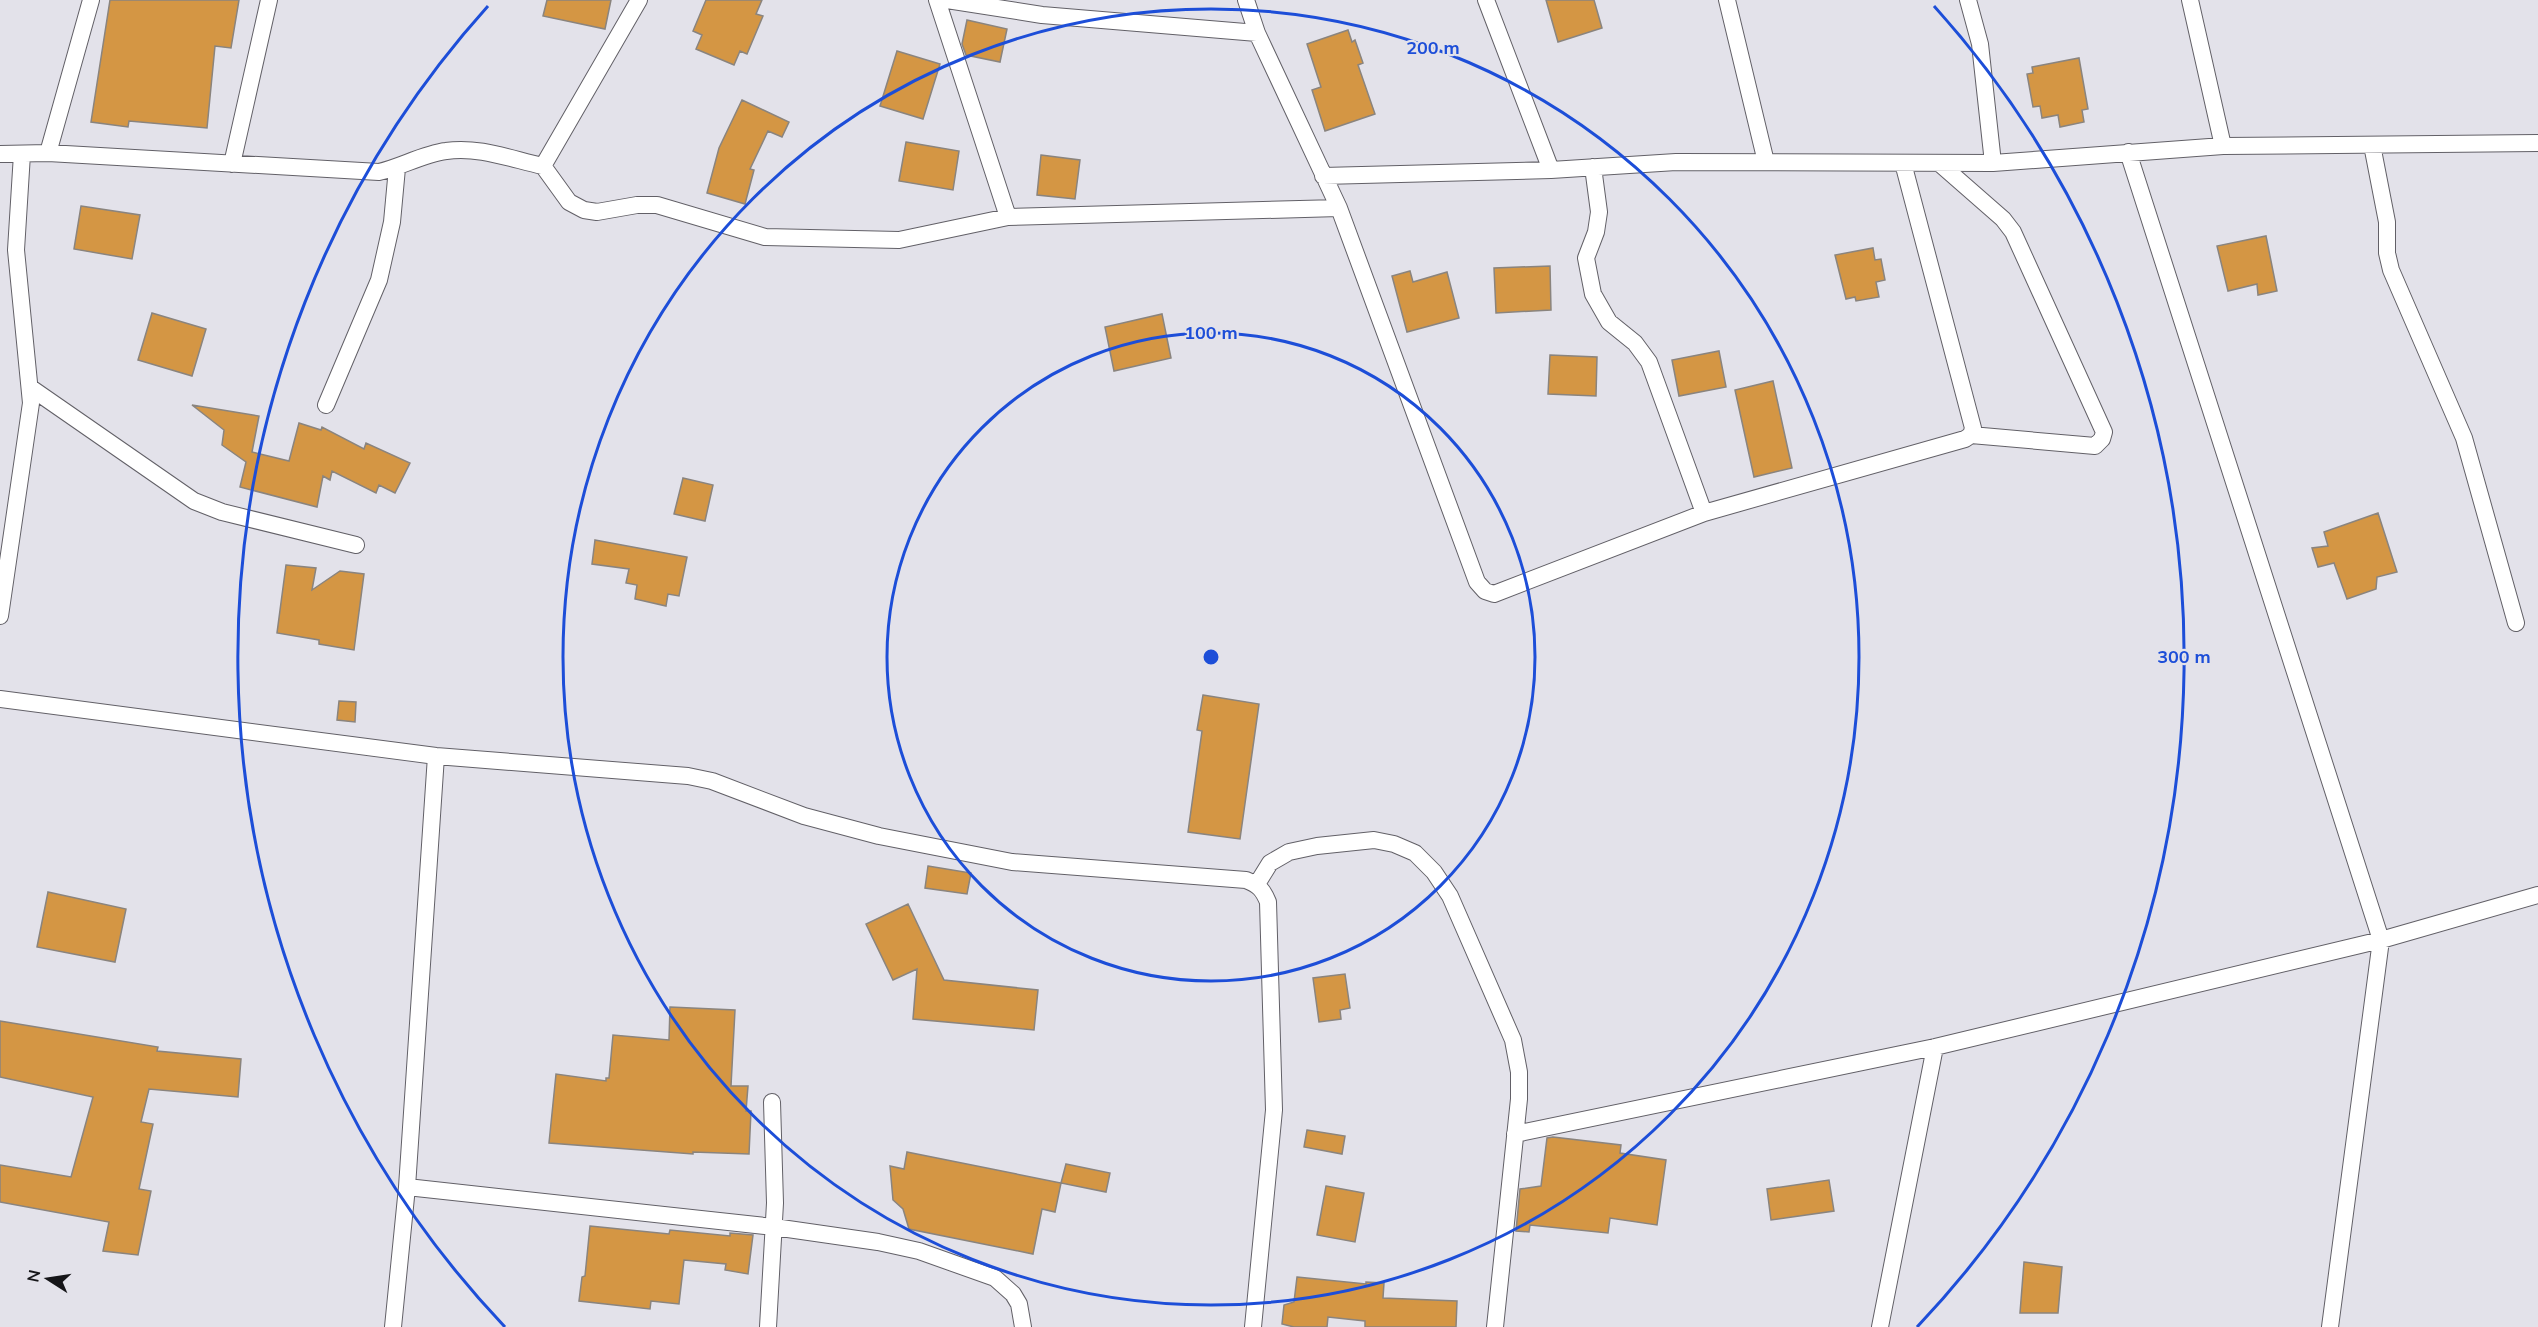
<svg xmlns="http://www.w3.org/2000/svg" width="2538" height="1327" font-family="Mulish,sans-serif">
	<rect width="100%" height="100%" fill="#e3e2ea"/>
	<path fill="#d49644" stroke="#8a847e" stroke-width="1.5" d="M110,0H239L231,48L215,46L207,128L129,121L128,127L91,122Z
		M547,0H611L605,29L543,16Z
		M706,0H762L756,14L763,16L747,54L740,51L734,65L696,49L702,35L693,31Z
		M1546,0H1594L1602,28L1558,42Z
		M967,20L1007,29L1000,62L966,55L962,44Z
		M1348,30L1352,42L1355,40L1363,63L1358,65L1375,114L1325,131L1312,90L1321,87L1307,44Z
		M897,51L940,64L923,119L880,106Z
		M2079,58L2088,109L2082,110L2084,122L2060,127L2058,115L2042,118L2040,106L2033,107L2027,74L2033,73L2032,67Z
		M742,100L789,122L782,137L768,131L750,169L754,170L745,204L707,193L719,148Z
		M906,142L959,151L953,190L899,181Z
		M1041,155L1080,160L1075,199L1037,195Z
		M81,206L140,215L132,259L74,249Z
		M2266,236L2277,291L2258,295L2257,284L2228,291L2217,246Z
		M1873,248L1875,260L1881,259L1885,280L1876,282L1879,297L1856,301L1855,297L1846,299L1835,255Z
		M1550,266L1551,310L1496,313L1494,268Z
		M1410,271L1413,282L1447,272L1459,318L1407,332L1392,276Z
		M152,313L206,329L192,376L138,360Z
		M1162,314L1171,358L1114,371L1105,327Z
		M1719,351L1726,387L1679,396L1672,360Z
		M1550,355L1597,357L1596,396L1548,394Z
		M1773,381L1792,468L1754,477L1735,390Z
		M192,405L259,416L252,452L289,461L299,423L321,430L322,427L364,449L366,443L410,463L395,493L379,485L376,493L332,471L330,480L323,476L317,507L240,487L246,462L222,445L224,430Z
		M683,478L713,485L705,521L674,514Z
		M2378,513L2397,572L2377,577L2376,589L2347,599L2334,563L2318,567L2312,548L2328,546L2324,532Z
		M595,540L687,557L679,596L668,594L666,606L635,599L637,585L626,583L629,569L592,564Z
		M286,565L316,568L312,590L340,571L364,574L354,650L319,644V640L277,633Z
		M1203,695L1259,704L1240,839L1188,832L1202,731L1197,730Z
		M339,701L356,702L355,722L337,720Z
		M928,866L971,873L967,894L925,888Z
		M48,892L126,909L115,962L37,947Z
		M908,904L944,980L1038,990L1034,1030L913,1019L917,969L893,980L866,924Z
		M1345,974L1350,1008L1340,1010L1341,1019L1319,1022L1313,978Z
		M670,1007L735,1010L731,1086H748L746,1111H751L749,1154L693,1152V1154L549,1143L556,1074L606,1081V1078H609L613,1035L669,1040Z
		M0,1021L158,1047L157,1051L241,1059L238,1097L149,1089L141,1122L153,1124L139,1189L151,1191L138,1255L103,1251L109,1222L0,1202V1165L71,1177L93,1097L0,1077Z
		M1307,1130L1345,1136L1342,1154L1304,1147Z
		M1553,1137L1621,1145L1620,1153L1666,1160L1657,1225L1610,1218L1608,1233L1530,1225L1529,1232L1516,1231L1520,1189L1541,1186L1547,1138Z
		M907,1152L1061,1183L1055,1212L1042,1209L1033,1254L909,1229L903,1209L893,1200L890,1166L904,1169Z
		M1066,1164L1110,1173L1106,1192L1061,1183Z
		M1829,1180L1834,1211L1771,1220L1767,1189Z
		M1326,1186L1364,1193L1355,1242L1317,1235Z
		M590,1226L669,1234L670,1230L730,1236V1233L753,1235L748,1274L725,1270L726,1264L684,1260L679,1304L651,1301L650,1309L579,1301L582,1277L585,1276Z
		M2024,1262L2062,1267L2058,1313H2020Z
		M1297,1277L1366,1284V1282L1384,1283L1383,1298L1457,1301L1456,1327H1365V1321L1328,1317L1327,1327H1294L1282,1324L1284,1305L1294,1302Z"/>
	<g fill="none" stroke-linecap="round" stroke-linejoin="round">
		<g stroke="#626067" stroke-width="18">
			<path id="street" d="M937,0L1008,217
				M947,0L1042,15L1257,33
				M1246,0L1257,33L1339,208L1477,582L1485,591L1494,594L1704,513L1965,439L1971,435L2095,446L2102,439L2104,432L2013,232L2003,219L1939,163
				M1486,0L1551,170
				M1727,0L1766,162
				M1968,0L1980,44L1993,163
				M2190,0L2223,146
				M2372,145L2387,222V253L2391,270L2464,438L2516,623
				M2128,152L2381,940L2330,1327
				M48,153L91,0
				M0,154L48,153L379,172C401,167 423,154 446,151C478,146 511,159 543,166L569,202L584,210L597,212L637,205H657L765,237L899,240L1008,217L1339,208
				M1903,163L1973,428L1971,435
				M232,164L269,0
				M543,166L639,0
				M1593,167L1599,212L1596,232L1586,258L1593,294L1609,322L1635,343L1649,362L1704,513
				M1323,176L1551,170L1676,162L1993,163L2223,146L2538,143
				M31,388L194,501L222,512L356,545
				M326,405L379,280L392,222L397,168
				M0,616L31,403L16,250L22,154
				M0,699L436,756L688,776L712,781L804,816L879,836L1012,862L1246,880C1259,885 1263,890 1268,902L1274,1110L1253,1327
				M1257,884L1270,863L1289,852L1317,846L1374,840L1394,844L1415,853L1434,872L1450,896L1513,1040L1519,1072V1099L1495,1327
				M1515,1134L1935,1047L2381,940L2538,895
				M407,1187L774,1227L878,1242L919,1251L995,1278L1013,1294L1019,1304L1023,1327
				M393,1327L407,1187L436,756
				M768,1327L775,1203L772,1102
				M1880,1327L1935,1047"/>
		</g>
		<use href="#street" stroke="#fff" stroke-width="16"/>
	</g>
	<g fill="none" stroke="#1d4ed8" stroke-width="3">
		<circle cx="1211" cy="657" r="324"/>
		<circle cx="1211" cy="657" r="648"/>
		<path d="M505 1327A973 973 0 0 1 488 6M1934 6A973 973 0 0 1 1917 1327"/>
	</g>
	<circle cx="1211" cy="657" r="9" fill="#1d4ed8" stroke="#e3e2ea" stroke-width="3"/>
	<g font-size="18" text-anchor="middle" font-weight="bold" fill="#1d4ed8" stroke="#e3e2ea" stroke-width="4.5" stroke-linejoin="round" paint-order="stroke">
		<text x="1433" y="54">200 m</text>
		<text x="1211" y="339">100 m</text>
		<text x="2184" y="663">300 m</text>
	</g>
	<g transform="translate(48 1279) rotate(282)" stroke="#e3e2ea" stroke-width="4.5" paint-order="stroke">
	<path d="M0-4.5L10 22L0 15L-10 22Z" fill="#151518"/>
	<text y="-9" font-size="16" font-weight="bold" text-anchor="middle" fill="#151518">N</text>
	</g>
</svg>
